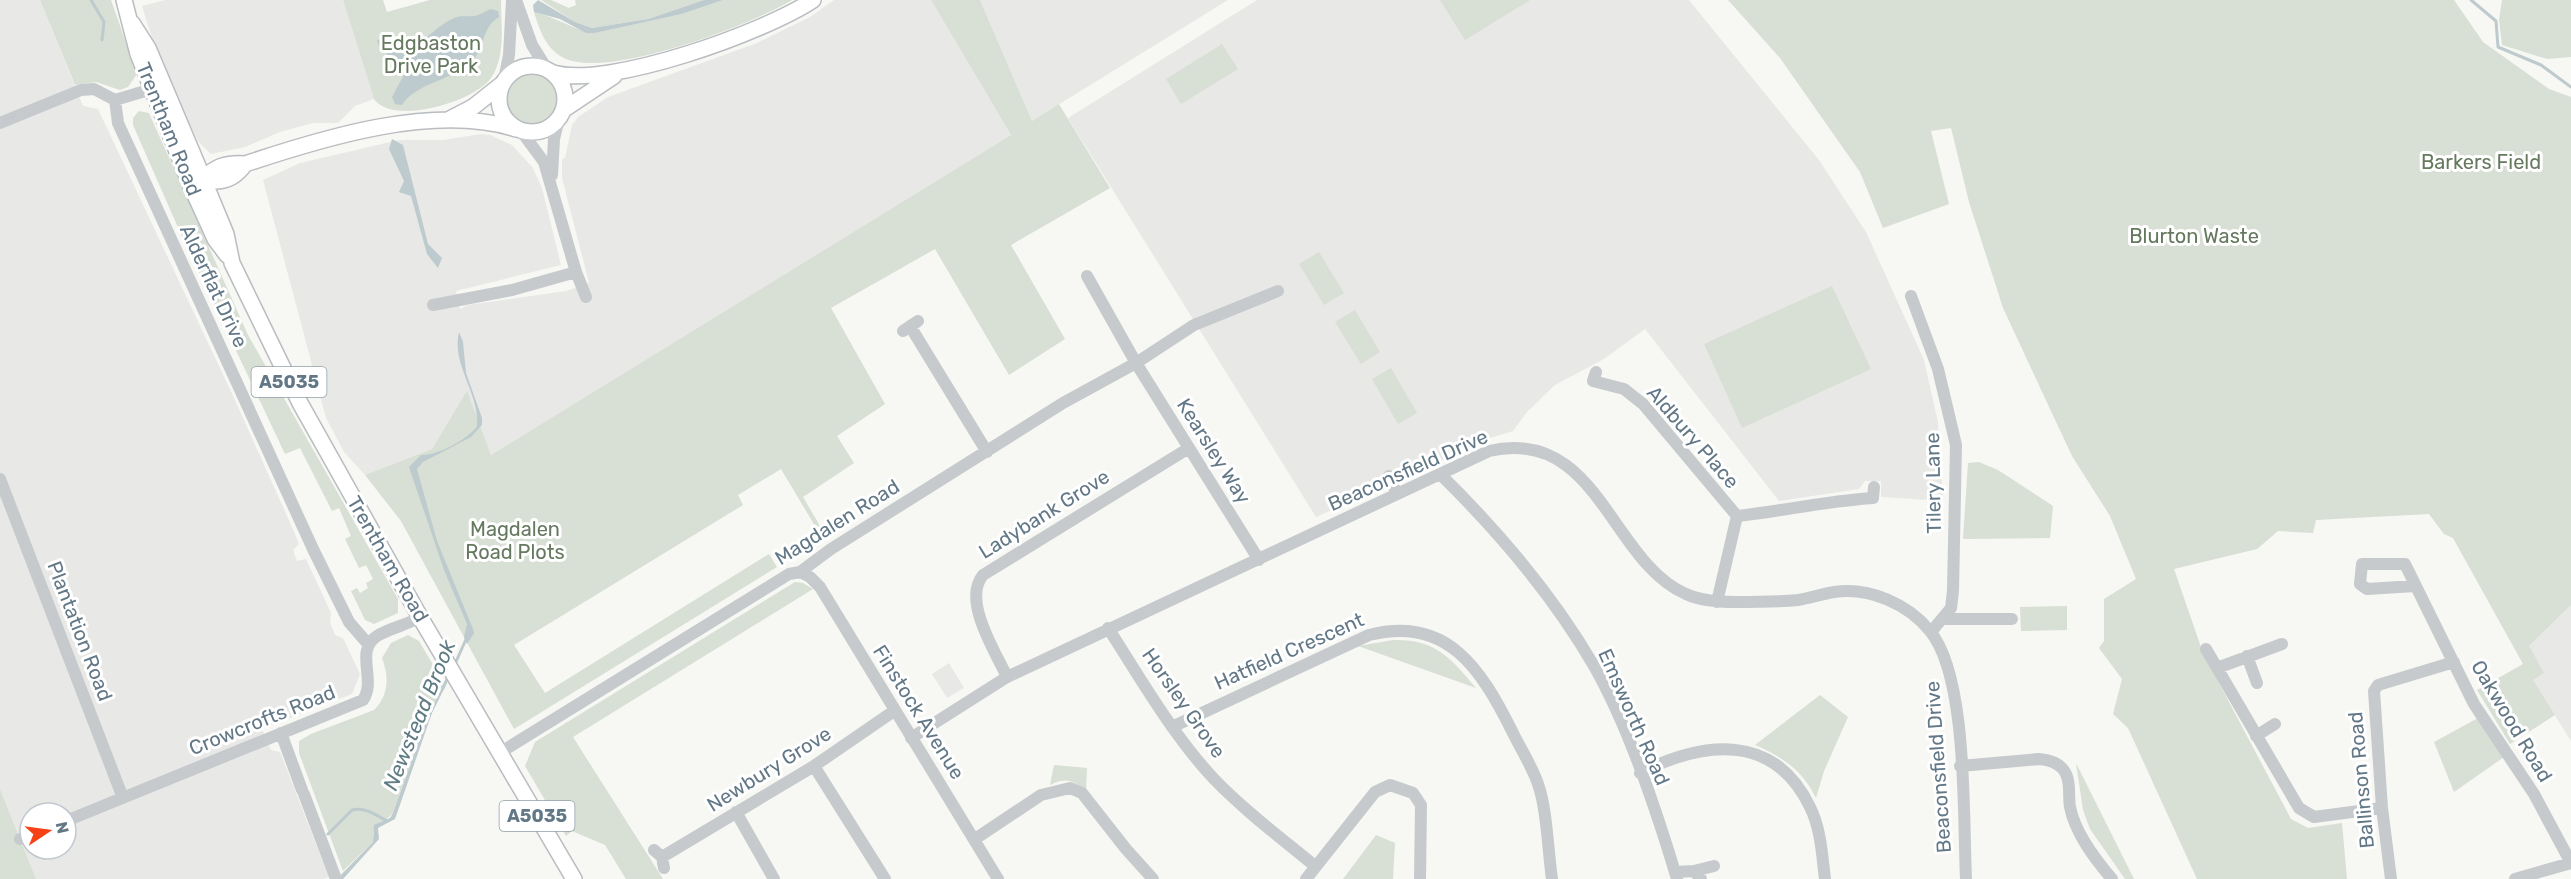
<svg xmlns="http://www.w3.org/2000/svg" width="2571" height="879" font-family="Rubik,sans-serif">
	<rect width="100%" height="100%" fill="#f7f7f3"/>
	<path fill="#e8e8e6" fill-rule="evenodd" d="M0,0H40L83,106L98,109L234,398L292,527L299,544L293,550L297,561L306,559L331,613L330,622L335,635L343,638L360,674L352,694L262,729L271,750L280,752L329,877L323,879H36L0,789ZM30,813H66V849H30Z
		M165,0H343L374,99L355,106L338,123H313L280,132L245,147L211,154L198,141L175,95L159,60L142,6Z
		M834,0H931L1011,135L491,455L467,392L432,449L365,475L344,452L326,418L263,180L300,163L399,140H443L481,134L490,135L512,145L533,168L542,188L561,265L456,291L460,309L468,305L566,291L589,283L562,178V159L565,158L572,125L578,117L608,97L757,43L810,17Z
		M980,0H1228L1032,121Z
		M1257,0H1689L1819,160L1866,232L1924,360L1938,422L1943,501L1881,497V481H1865L1859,489L1779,501L1645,329L1604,359L1555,385L1527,412L1513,431L1487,439L1407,477L1397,473L1381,480L1379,489L1316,517L1068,118Z
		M2571,605V741L2532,679L2529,646Z
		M949,663L964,688L947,698L932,674Z"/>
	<path fill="#d8dfd4" d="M40,0H111L137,74L128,87L120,90L96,82L75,85Z
		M343,0H383L387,12L430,0H501C501,23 506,57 491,78C474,102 393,126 374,99Z
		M541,0H551L569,8L576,5L575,0H704L648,19L592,28L575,22Z
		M723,0H792C751,25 610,78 566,59C546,50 540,31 534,12C554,16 580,33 595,33L682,14Z
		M931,0H980L1032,121L1059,104L1110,188L1011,245L1065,339L1009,375L935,249L831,308L885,404L837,436L854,463L803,497L827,538L824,541L781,469L738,495L743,505L514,645L545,693L769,554L777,567L514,729L401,521L365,475L432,449L467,391L491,455L1011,135Z
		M1440,0H1530L1465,40Z
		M1728,0H2454L2483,42L2549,89L2571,97V605L2529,646L2544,673L2533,680L2555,715L2510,744L2477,690L2523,664L2453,538L2444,534L2429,514L2316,520L2313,533L2278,531L2257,549L2174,569L2203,653L2291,819L2308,828L2342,823L2347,879H2197L2128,728L2113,714L2122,679L2099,648L2104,641V599L2136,579L2110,516L2072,456L2003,308L1969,202L1951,128L1931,131L1949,204L1883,228L1860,172L1780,58Z
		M2502,0H2571V57L2547,59L2502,45L2499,20Z
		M1222,44L1238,69L1181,104L1166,79Z
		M505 99a27 27 0 1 1 54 0a27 27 0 1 1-54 0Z
		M139,111L149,113L248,335L398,599V613L374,624L365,620L351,591L357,588L360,593L368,588L366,583L373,579L366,565L359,568L345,539L351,536L339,508L332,511L300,448L285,454L180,232L133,125V118Z
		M1319,252L1344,293L1324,305L1299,264Z
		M1832,286L1871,369L1742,428L1704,344Z
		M1355,310L1380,352L1361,364L1335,322Z
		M1391,368L1417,413L1398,424L1372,379Z
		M1979,462L1998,470L2053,506L2050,538L1963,539L1968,463Z
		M795,582L803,583L813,589L573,737L663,879H626L605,845L572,831L566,836L525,766L535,742Z
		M2067,606V630L2021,631L2020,607Z
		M408,635L419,641L444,683L425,724L393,813L373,832V842L343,871L299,753V741L311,734L374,710C389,696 389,676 382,658L391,643Z
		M1393,640C1435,639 1450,657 1476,688L1358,646Z
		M1820,695L1848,717L1824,771L1816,798C1803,771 1782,756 1755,745Z
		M2478,718L2504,757L2454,792L2434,742Z
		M2076,763L2134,879H2125L2090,829L2083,810Z
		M1054,765L1087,768L1086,792C1074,780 1066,777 1050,785Z
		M0,789L36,879H0Z
		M1376,835L1395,843L1393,879H1343Z"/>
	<path fill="#bdcace" d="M538,0L575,22L592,28L648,19L704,0H723L682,14L595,33H586L560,19L534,12L533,5Z
		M491,9L498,11L499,17C479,30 487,48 470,63C450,81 416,83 402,105L395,104L392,97L407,69C398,57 382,56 377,41L380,39C404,73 426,31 452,19C459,15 466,17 474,16C481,15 485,11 491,9Z
		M392,139L403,145L428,244L442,258L438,268L427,254L411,196L399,192L404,181L389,149Z
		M459,332L463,342L466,373L482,418V425L471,437L423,462L417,469L437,541L473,629L474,633L467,644L464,637L467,624L444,570L409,467L421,455C437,456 469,439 477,426C480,394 451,364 459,332Z
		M444,683L445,687L432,713L395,819L378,828L379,839L343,879H337L373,842L374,825L390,818L393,813L425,724Z"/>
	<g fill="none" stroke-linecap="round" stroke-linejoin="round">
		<path stroke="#bdcace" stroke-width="3" d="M91,0L104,22L102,40
			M2471,0L2496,21L2498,47L2541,65L2571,87
			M455,664L467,637
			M443,688L449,675
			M328,834L352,810C366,807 376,815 387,821"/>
		<g stroke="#b9bdc1" stroke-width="18">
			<path id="major" d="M124,0L138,54L190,184L215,239L227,255
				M132,23L148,48L192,152L226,234L232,263L300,403L420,617L574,879
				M499 99a33 33 0 1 1 66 0a33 33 0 1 1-66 0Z
				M553,73C608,89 765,32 813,0
				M563,110L614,76
				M448,120L473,107L502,84
				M201,179C219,184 234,180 245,164
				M190,184C214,174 214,162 245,164C323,138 435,103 516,129"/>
		</g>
		<path stroke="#c6cacd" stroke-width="12" d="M516,0L532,45L547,69
			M504,80L509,55L512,0
			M115,100L118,123L313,549L349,622L368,644
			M0,123L81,90L94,89L115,100L152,89
			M521,131L544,162L576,272
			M552,175L554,139L559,118
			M1087,276L1136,363L1259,560
			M1911,296L1938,369L1956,445L1953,591L1951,608L1931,632
			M433,305L512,290L576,272L586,297
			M910,326L987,452
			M903,331L918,321
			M1596,372L1593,381L1624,389L1643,404L1737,516
			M1440,474C1499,532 1553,595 1594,666C1629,727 1657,812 1677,879
			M1389,476L1397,494
			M0,479L123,798
			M1737,516C1783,511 1827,501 1873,498L1874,487
			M800,572L810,577L820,587L998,879
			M2415,586L2367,589L2360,584L2362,564H2405L2474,704L2534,794L2571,863
			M1717,602L1737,516
			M1944,619H2012
			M1108,628C1141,679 1172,734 1214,779C1245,811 1281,838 1315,866
			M2206,649L2299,808L2314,817L2382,808
			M2247,656L2257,683
			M2217,668L2282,644
			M1007,677C995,651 962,600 983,575L1189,448
			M1172,727L1369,635C1447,615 1481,669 1512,731C1520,748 1532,766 1538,784C1547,809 1548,852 1552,879
			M281,733L302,790
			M2256,736L2275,724
			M911,738L1007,677L1489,451C1598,426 1610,561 1686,594C1701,601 1719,602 1735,602C1757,602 1777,602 1798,600C1810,598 1822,594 1834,592C1870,587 1908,604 1930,631C1968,677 1963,818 1966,879
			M501,752L789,574L800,572L831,549L1063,403L1136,363L1194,325L1278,291
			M814,766L885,879
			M1960,766L2039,759C2050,760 2061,763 2066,774C2071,784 2068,796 2070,807C2075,833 2095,859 2112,879
			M1640,773C1703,741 1774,732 1810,807C1821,829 1822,855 1825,879
			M304,794L336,879
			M736,812L774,879
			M66,821L363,700C377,680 354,651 377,636C390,628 407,625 420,617
			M20,839L30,835
			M975,839L1041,795L1070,788L1082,793L1126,849L1153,879
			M654,850L662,857L664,868
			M662,857L814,766L894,711
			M1694,871L1714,866
			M1675,872L1694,871L1701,879
			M1306,879L1375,792L1390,785L1413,793L1421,805L1420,879
			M2391,879L2382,808L2374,691L2378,685L2454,662
			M2515,879L2571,863"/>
		<use href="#major" stroke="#fff" stroke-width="15"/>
	</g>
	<g text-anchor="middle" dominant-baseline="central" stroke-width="6" stroke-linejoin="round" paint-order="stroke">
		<g fill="#fff" stroke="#92a0ab" stroke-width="1.5">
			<rect x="251.5" y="367" width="75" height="30" rx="4.5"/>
			<rect x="499.5" y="801" width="75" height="30" rx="4.5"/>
		</g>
		<g font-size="18" font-weight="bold" fill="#637887">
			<text x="289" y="382">A5035</text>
			<text x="537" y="816">A5035</text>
		</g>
		<g font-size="20" fill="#65795e" stroke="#fff">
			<text x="431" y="43">Edgbaston<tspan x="431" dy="23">Drive Park</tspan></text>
			<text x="2481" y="162">Barkers Field</text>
			<text x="2194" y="236">Blurton Waste</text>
			<text x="515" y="529">Magdalen<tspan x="515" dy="23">Road Plots</tspan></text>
		</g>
		<g font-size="20" fill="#637887" stroke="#fff">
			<text transform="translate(169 129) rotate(68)">Trentham Road</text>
			<text transform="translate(214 286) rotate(65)">Alderflat Drive</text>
			<text transform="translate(1693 437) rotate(49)">Aldbury Place</text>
			<text transform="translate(1214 451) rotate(58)">Kearsley Way</text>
			<text transform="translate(1408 470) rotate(-24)">Beaconsfield Drive</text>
			<text transform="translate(1933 483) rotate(-91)">Tilery Lane</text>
			<text transform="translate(1044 514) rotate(-32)">Ladybank Grove</text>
			<text transform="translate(837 522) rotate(-32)">Magdalen Road</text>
			<text transform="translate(388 559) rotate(60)">Trentham Road</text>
			<text transform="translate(80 631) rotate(69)">Plantation Road</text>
			<text transform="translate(1289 651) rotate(-24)">Hatfield Crescent</text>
			<text transform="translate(1184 703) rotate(55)">Horsley Grove</text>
			<text transform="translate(919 712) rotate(58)">Finstock Avenue</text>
			<text transform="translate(1634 717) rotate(66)">Emsworth Road</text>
			<text transform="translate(262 720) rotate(-22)">Crowcrofts Road</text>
			<text transform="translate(2512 721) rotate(59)">Oakwood Road</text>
			<text transform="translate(1938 767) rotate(-94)">Beaconsfield Drive</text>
			<text transform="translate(769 769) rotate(-32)">Newbury Grove</text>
			<text transform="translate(2361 780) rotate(-95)">Ballinson Road</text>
		</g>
		<g font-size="21" font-style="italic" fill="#5f7b83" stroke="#fff">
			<text transform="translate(419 715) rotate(-68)">Newstead Brook</text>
		</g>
	</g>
	<g transform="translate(48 831) rotate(77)"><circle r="28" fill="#ffffff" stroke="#c1c9cf" stroke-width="1.5"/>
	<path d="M0-4.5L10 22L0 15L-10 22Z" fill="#f54115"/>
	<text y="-9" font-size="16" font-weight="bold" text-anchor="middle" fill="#637887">N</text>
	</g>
</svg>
